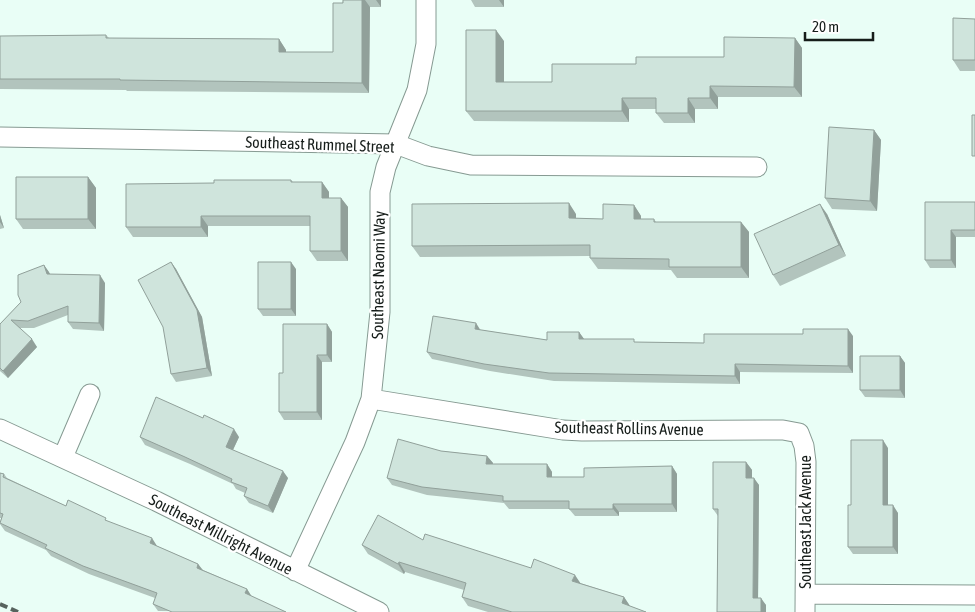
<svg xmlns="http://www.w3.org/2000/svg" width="975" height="612" font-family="'Asap Condensed',sans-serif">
	<rect width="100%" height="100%" fill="#e9fef6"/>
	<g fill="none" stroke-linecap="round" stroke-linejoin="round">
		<g stroke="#869a92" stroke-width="21">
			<path id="street" d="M0,137L396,144L428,156L471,165L757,167
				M371,399L563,430L582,431L783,430L799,433L804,446L806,462L805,612
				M0,429L156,501L379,612
				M63,457L90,394
				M295,571L355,442L371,399L380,312V192L386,167L417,90L426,44V0
				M805,594L975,595"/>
		</g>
		<use href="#street" stroke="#fff" stroke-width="19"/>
		<path stroke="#57635e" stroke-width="4" stroke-dasharray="8 4" stroke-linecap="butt" d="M0,604L18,612"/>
	</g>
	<path fill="#b2c4bd" d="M343,0H381V7H370L369,93L127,91L126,90L0,89V36L106,35L109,38L279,39L286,50V52H333Z
		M471,0H504V7H475Z
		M975,19V71H960L953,60Z
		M795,38L802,48V97H718V109H695V123H664L656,113V109H629V122L474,121L466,111L504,41V82H552L636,64L724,57Z
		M874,130L881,140L877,211L832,209L825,198Z
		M88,177L96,188V229H23L16,219Z
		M291,180L293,182H322L329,192V198H341L348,207V261H317L310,251V226H208V237H133L126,227L214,183Z
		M975,202V237H956V268H930L925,260Z
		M634,205L641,216V219H654L656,222H741L749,232V278H677L671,270L598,269L590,258V256L420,257L412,246L576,214V218L603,219Z
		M827,214L846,256L780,286L773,275Z
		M0,215L4,228L0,229Z
		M171,262L176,269L202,317L212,376L176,382L171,374Z
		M44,265L50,274L105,283L104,331L73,329L68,322V315L34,328H19L37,347L8,378L0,371V324L21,302Z
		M296,269V316H263L258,309Z
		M327,324L332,332V362H322V420H284L279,412L283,373Z
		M481,330L547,340L579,332L584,339L636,342L704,343L853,336V373L740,372V384L554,381L490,371L432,359L427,352Z
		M900,356L905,363V398L865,397L860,390Z
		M140,437H239L233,450L288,478L273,513L249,503L244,496L245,493L236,489L233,484L190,464L145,445Z
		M888,448V505L898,513V554H853L848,547L851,505Z
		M441,451L487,456L493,463L492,464H547L552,472V477H584L672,466L677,474V512H619V516H575L569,509H509L504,503L427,495L392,485L387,478Z
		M746,462L752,470V478L759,485L758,598L766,605V612H717L718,516L713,509Z
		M0,473L4,474L7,478L66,506L109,522L157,546L198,564L203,570L247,589L252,597L286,612L158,611L153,604L155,598L89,574L51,556L46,550L5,531L0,524L1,518H0Z
		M423,540L580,583L624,597L630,606L646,612H488L468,606L462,597L464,590L405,572L404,574L368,554L362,545Z"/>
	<path fill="#91a09a" d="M362,0H365L370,7L369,93L362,83Z
		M376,0H381V7Z
		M499,0H504V7Z
		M496,30L504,41V92L496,82Z
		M795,38L802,48V97L794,87Z
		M279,39L286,50V62L279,52Z
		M710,86L718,97V109L710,98Z
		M622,98L629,109V122L622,111Z
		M688,98L695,109V123L688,113Z
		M874,130L881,140L877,211L870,201Z
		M88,177L96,188V229L88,219Z
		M322,182L329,192V207L322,198Z
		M341,198L348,207V261L341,251Z
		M569,203L576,214V229L569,218Z
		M820,204L827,214L846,256L839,245Z
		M634,205L641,216V229L634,219Z
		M0,215L4,228L0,222Z
		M201,216L208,226V237L201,227Z
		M741,222L749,232V278L741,267Z
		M951,230L956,237V268L951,260Z
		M171,262L176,269L202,317L212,376L207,368Z
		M291,262L296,269V316L291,309Z
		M44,265L49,272L53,281L47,274Z
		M100,275L105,283L104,331L99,323Z
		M476,323L481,331L475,329Z
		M327,324L332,332V362L327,355Z
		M848,329L853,336V373L848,366Z
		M579,332L584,339V347L579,339Z
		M32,339L37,347L8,378L3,371Z
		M317,355L322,362V420L317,412Z
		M900,356L905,363V398L900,390Z
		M735,364L740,372V384L735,376Z
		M234,429L239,437L231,454L226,447Z
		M883,440L888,448V513L883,505Z
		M487,456L493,463L492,472L486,464Z
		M746,462L752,470V485L746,478Z
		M547,464L552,472V485L547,477Z
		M672,466L677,474V512L672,504Z
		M283,471L288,478L273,513L268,506Z
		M754,478L759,485L758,605L753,598Z
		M613,504L619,512V516L613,509Z
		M893,505L898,513V554L893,547Z
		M152,538L157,546L150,543Z
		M399,562L405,572L404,574L398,564Z
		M198,564L204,572L197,568Z
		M575,575L581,584L572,581Z
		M247,589L252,597L245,593Z
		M624,597L630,606L622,603Z
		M761,598L766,605V612H761Z"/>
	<path fill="#cfe4dc" stroke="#91a09a" d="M343,0H362V83L120,80V79H0V36L106,35V38L279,39V52H333V3H343Z
		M953,18L975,19V60H953Z
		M466,30H496V82H552V64H636V57H724V37L795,38L794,87L710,86V98H688V113H656V98H622V111H466Z
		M972,115H975V156H972Z
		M829,127L874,130L870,201L825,198Z
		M16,177H88V219H16Z
		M214,180H291V182H322V198H341V251H310V216H201V227H126V184L214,183Z
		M925,202H975V230H951V260H925Z
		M569,203V218L603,219V204L634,205V219H654V222H741V267H669V259L590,258V245L412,246V204Z
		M820,204L839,245L773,275L754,234Z
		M171,262L197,310L207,368L171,374L163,327L138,280Z
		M258,262H291V309H258Z
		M44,265L47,274L100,275L99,323L68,322V306L28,321L11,320L32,339L3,371L0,368V324L21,302L18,295V275Z
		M433,316L476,323L475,329L547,340V332H579V339H634V342L704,343V334H803V329H848V366L735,364V376L549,373L484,364L427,352Z
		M283,324H327V355H317V412H279V373H283Z
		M860,356H900V390H860Z
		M156,397L203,418L204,415L234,429L226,447L283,471L268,506L244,496L247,488L231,482L232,479L185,457L140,437Z
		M398,439L441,451L487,456L486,464H547V477H584V468L672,466V504H613V509H569V501H503V496L422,487L387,478Z
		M851,440H883V505H893V547H848V505H851Z
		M713,462H746V478H754L753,598H761V612H717L718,509H713Z
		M0,473L4,474L3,477L66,506L68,500L106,518L105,520L152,538L150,543L198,564L197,568L247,589L245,593L286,612H172L153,604L157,593L83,566L45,548L47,545L0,523L3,514L0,513Z
		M378,515L423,540L425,534L531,568L534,559L575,575L572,581L624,597L622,603L646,612H512L462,597L466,583L399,562L398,564L362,545Z"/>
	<g text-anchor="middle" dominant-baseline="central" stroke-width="4.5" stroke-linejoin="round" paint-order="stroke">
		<g font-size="16" fill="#161d1a" stroke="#fff">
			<text transform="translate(320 144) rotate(2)">Southeast Rummel Street</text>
			<text transform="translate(378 275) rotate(-89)">Southeast Naomi Way</text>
			<text transform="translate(629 428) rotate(1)">Southeast Rollins Avenue</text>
			<text transform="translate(805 522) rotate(-90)">Southeast Jack Avenue</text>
			<text transform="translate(221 534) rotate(27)">Southeast Millright Avenue</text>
		</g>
	</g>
	<path d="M805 32v8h68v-8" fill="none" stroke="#161d1a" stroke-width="2.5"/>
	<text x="812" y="32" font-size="15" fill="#161d1a" stroke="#ffffff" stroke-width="4" paint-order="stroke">20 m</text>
</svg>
